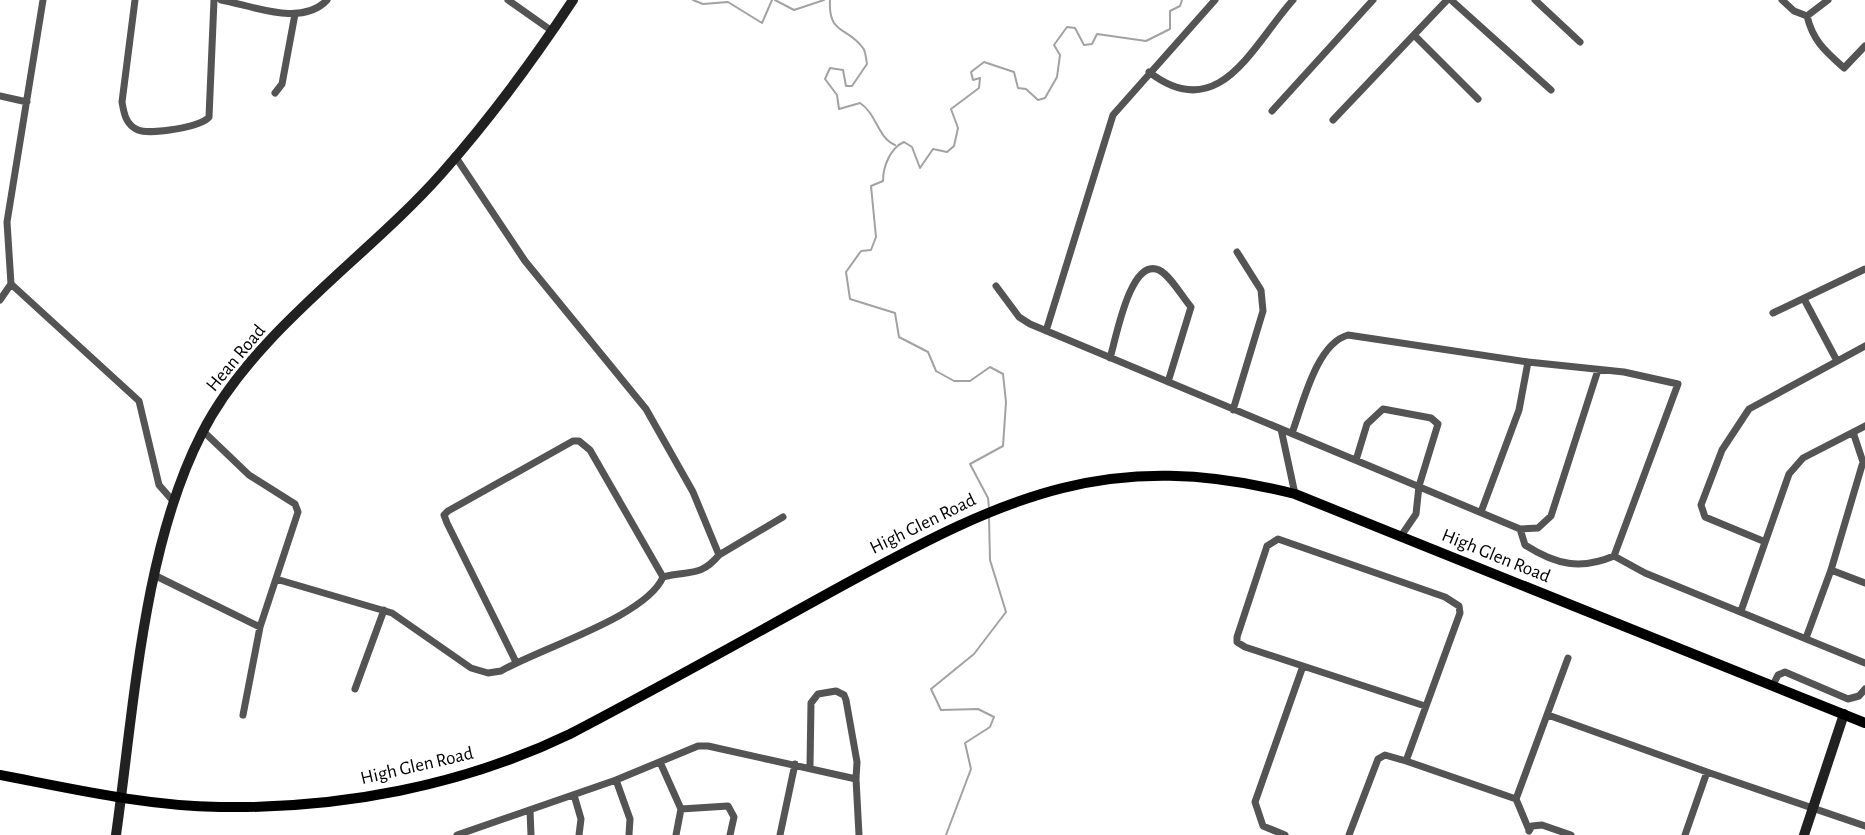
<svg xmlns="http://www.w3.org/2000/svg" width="1865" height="835" font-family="'Alegreya Sans',sans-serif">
	<rect width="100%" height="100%" fill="#fff"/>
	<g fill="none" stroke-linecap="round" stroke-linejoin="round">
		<path stroke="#a2a2a2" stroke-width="2" d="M693,0L703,4L728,2L762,23L772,0
			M775,0L794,10L824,0
			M830,0C828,35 847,26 863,48C866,52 866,60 867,64L852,86H846L843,70L830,68L825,79L837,95L839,109L860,103C877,114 877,137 895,145
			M989,508L988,498L970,464L1003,446L1006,402L1003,374L990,367L970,381H954L936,371L928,352L899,337L895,313L850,299L846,272L861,251L871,250L876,237L871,186L883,181C883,167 890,148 904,142L912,147L920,168L933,149L947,152L954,146L958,128L951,109L979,88L980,78L973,80L971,72L984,62L1014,72L1018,88L1026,89L1038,100L1045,98L1057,77L1060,55L1054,45L1067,27L1075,28L1084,45L1092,44L1097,34L1146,41L1170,29V11L1180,6L1182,0
			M946,835L971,769L965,743L990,727L994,717L978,709L941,710L931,689L974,654L1006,612L990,560L989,518"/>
		<path stroke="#545454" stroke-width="7" d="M135,0L122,102C124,114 126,125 138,130C150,135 202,127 209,117L214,0
			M221,0C253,6 302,27 327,0
			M508,0L552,31
			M1451,0L1551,90
			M1535,0L1580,42
			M1782,0L1794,11L1807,16L1828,0
			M1807,16C1813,41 1825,51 1844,68L1865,46
			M1414,35L1478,99
			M1149,72C1219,126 1252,46 1293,0
			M275,93L282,84L295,14
			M0,96L27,102
			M1272,111L1373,0
			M1333,120L1447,0
			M11,284L139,401L159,485L173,501
			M996,286L1019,317L1030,324L1520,529L1538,528L1551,516L1598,370
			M1804,299L1836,359
			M0,300L11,284L7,222L43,0
			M1773,313L1865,269
			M1046,331L1113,115L1215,0
			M1110,358C1116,339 1130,257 1159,270C1171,276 1182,297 1191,307L1168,382
			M1233,410L1263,311L1261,290L1237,252
			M1281,429L1295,494
			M203,431L249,475L295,504L298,512L260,627L243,715
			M1292,433C1303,404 1316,344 1348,335L1528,362L1624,372L1678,384L1614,556C1581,570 1556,565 1525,545L1520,529
			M1356,460L1367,424L1383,409L1431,418L1438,424L1419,486L1416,514L1401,536
			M1481,512L1519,410L1528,362
			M1763,541L1705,517L1701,505L1722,450L1749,409L1865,346
			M719,555L783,517
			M1614,556L1645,573L1865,663
			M1831,570L1865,583
			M154,575L260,627
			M276,579L392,613L471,668L488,673L501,671C540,648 646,617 663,577C688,570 700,578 719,555L693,492L646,409L525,261L455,156
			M1741,611L1789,474L1803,458L1865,426
			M1806,638L1831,570L1863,462L1853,432
			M516,662L447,523L444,515L448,511L573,441H579L590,450L663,577
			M1303,666L1425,706
			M1773,685L1778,675L1785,672L1848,699L1859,696L1865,689
			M355,689L384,610
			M1548,715L1707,772
			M1406,761L1516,799
			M660,762L681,809L676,835
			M810,767L811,703L818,694L836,691L844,695L846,700L857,762L856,779
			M616,780L630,819L629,835
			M574,795L581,819L579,835
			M681,809L728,806L734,817L730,835
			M530,810L531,835
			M1529,830L1516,799L1568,658
			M1529,831L1532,826L1542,825L1571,835
			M457,835L616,780L698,746H708L856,779L859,835
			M780,835L795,764
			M1285,835L1263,826L1255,802L1303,666L1245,647L1237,642V637L1267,546L1278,539L1445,597L1459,606L1460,613L1406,761L1385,755L1378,759L1349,835
			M1685,835L1707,772L1865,826"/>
		<path stroke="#212121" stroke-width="10" d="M116,835C134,708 143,547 202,433C254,331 367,258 442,173C489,120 534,59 573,0
			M1804,835L1844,714"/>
		<path stroke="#000" stroke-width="10" d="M0,775C73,789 146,806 220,807C340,809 462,786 570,734C664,685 756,633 849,582C1008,496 1110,447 1295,494L1865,723"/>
	</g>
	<g text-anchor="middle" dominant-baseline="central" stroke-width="6" stroke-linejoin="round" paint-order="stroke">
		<g font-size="19" fill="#000" stroke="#fff">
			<text transform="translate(236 358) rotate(-50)">Hean Road</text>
			<text transform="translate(923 524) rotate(-26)">High Glen Road</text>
			<text transform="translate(1496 556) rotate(22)">High Glen Road</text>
			<text transform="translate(417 766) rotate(-13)">High Glen Road</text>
		</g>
	</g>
</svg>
